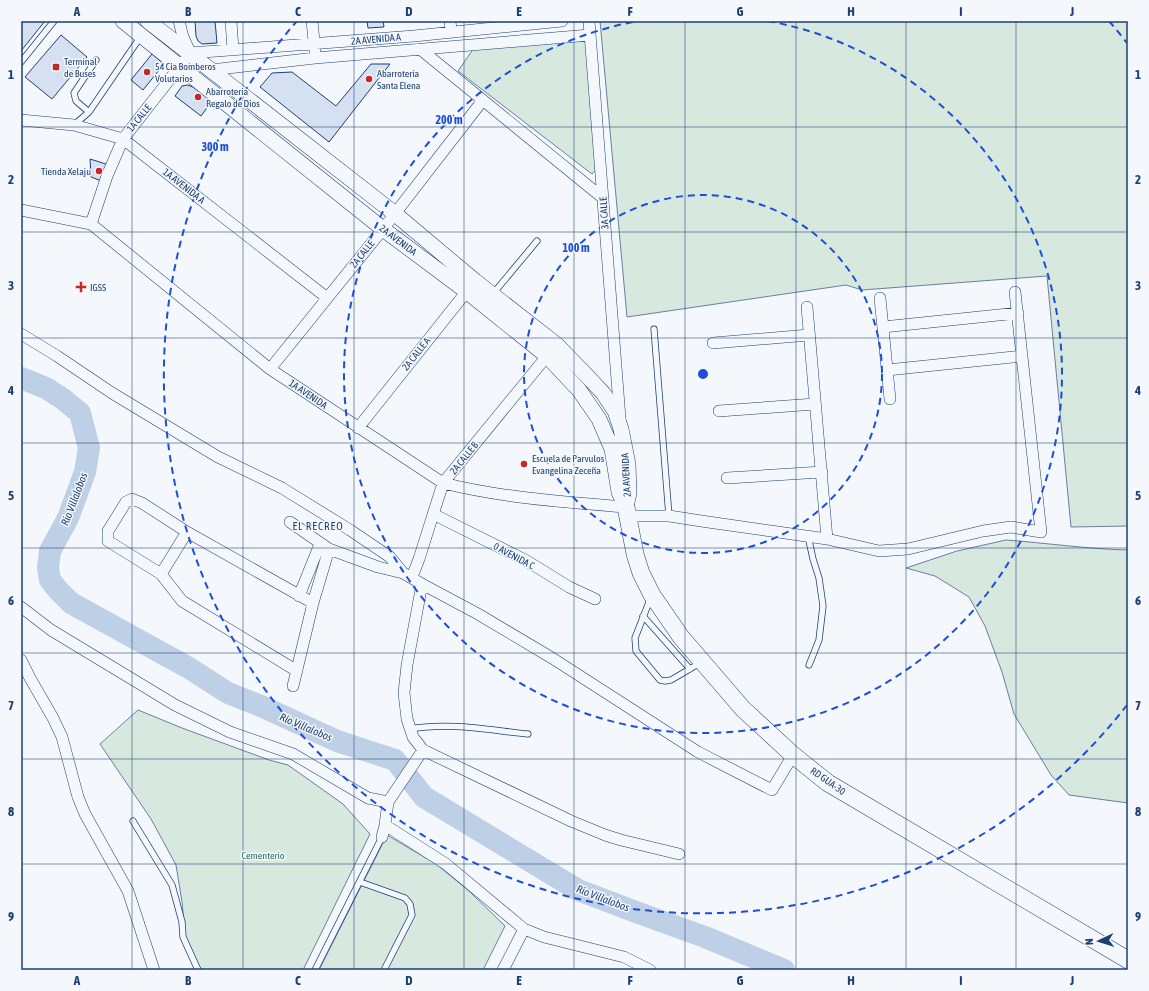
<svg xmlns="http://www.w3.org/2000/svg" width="1149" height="991" font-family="'Asap Condensed',sans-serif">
	<rect width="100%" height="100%" fill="#f4f7fb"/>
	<path fill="#d7e8df" stroke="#687fa3" d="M600,21H1128V526L1071,527L1047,276L862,290L846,285L627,317Z
		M585,38L600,166L592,174L458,71L476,45Z
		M1006,540C1047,543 1087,549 1128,550V803L1069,795L1051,775L1014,714L1002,672L985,626L969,597L935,576L906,568L957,551Z
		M138,710L182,728L269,760L288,765L343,804L370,834L303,970H199L186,942L182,902L176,865L151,819L100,744Z
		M387,835L436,864L469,891L505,926L483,970H319Z"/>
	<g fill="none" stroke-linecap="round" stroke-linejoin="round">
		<path stroke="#bed0e5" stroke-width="22" d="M21,378L46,388L63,399L80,413L89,448L85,472L68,518L50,551L48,568L50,580L58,590L71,603L189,668L228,693L261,706L337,741L395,760L424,797L578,890L636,912L705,937L784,970"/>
	</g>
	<path fill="#d5e0f0" stroke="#1d3f73" d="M21,21H45L21,51Z
		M195,21H215L217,43L202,44L198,41L196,36Z
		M367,21H383L384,27L368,28Z
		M61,35L87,57L52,99L25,77Z
		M152,54L164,64L143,90L131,80Z
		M371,64H390L329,142L260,87L272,73L292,72L336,106Z
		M187,85L193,87L212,101L201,116L175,96L182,86Z
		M90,159L109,165L104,182L91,177Z"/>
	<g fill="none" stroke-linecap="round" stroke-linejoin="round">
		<g stroke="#1d3f73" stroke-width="7">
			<path id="lane" d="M21,62L54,21
				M89,112L76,101L74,93L96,60
				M74,125L89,112L141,36
				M492,295L537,241
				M654,329L669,516
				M808,536L813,559L819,578L823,606L819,640L809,665
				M651,597L635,638L636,651L660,680L665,681L671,680L700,663
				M643,616L690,669
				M410,729C449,722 489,730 528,734
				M133,821L172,885L182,922L183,937L198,970
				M360,882L405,898L410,904L412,915L384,970
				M315,970L382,837"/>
		</g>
		<g stroke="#1d3f73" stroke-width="12">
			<path id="street" d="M179,21L183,37L190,52
				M231,21L233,50
				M312,21L315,51
				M450,21L451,31
				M589,21L620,418
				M420,49L603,198
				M190,53L414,36L562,21
				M211,70L315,58L590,35
				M21,120L74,125L123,139L326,297
				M21,210L91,224L270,369L443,483C503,498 565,502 626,507
				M91,224L107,176L123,139L184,61
				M880,298L890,399
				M807,307L827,539
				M883,327L1018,313
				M21,334L57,356L112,393L218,457L282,488L350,530L390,557L403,573L422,584L478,614L552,658L698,752L772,790L793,755
				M713,343L809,335
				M270,369L383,229L483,100
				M887,370L1022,356
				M719,411L815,404
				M358,428L471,286
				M727,478L822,472
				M433,514L527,561L569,587L595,599
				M628,516H669L708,522L827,539L879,551L908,549L983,531L1011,527L1041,532L1015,292
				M290,522L329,549L378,567L403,573
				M161,574L187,532
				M412,577L419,559L443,483L547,356
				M422,584L407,665L404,693L407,719L413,737L423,750L571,821L605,835L621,840L679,854
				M299,596L320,544
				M21,607L51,630L175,705L230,732L293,754L368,798L388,802
				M21,660L30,678L53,718L62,737L78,797L85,814L128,891L154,970
				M297,671L182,601L161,574L108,541V531L126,502L132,499L142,503L187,532L313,603
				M293,686L313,603L329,549
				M385,825L446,864L524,929L544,937L624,957L650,970
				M382,837L385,825L388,802L423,750
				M503,970L524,929"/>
		</g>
		<g stroke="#1d3f73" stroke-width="16">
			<path id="secondary" d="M123,21L383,229L466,291L547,356L579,390L599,419L612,449L619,492L626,507
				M148,21L394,213L475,281L557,345L589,378L603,393L615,411L621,429L628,464L629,493L627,502"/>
		</g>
		<g stroke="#1d3f73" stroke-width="18">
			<path id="primary" d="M626,507L635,554L641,573L652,595L681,637L743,709L793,755L828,783L1128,960"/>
		</g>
		<use href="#lane" stroke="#f4f7fb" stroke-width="5.5"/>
		<use href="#street" stroke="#f4f7fb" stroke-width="11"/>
		<use href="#secondary" stroke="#f4f7fb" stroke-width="15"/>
		<use href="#primary" stroke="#f4f7fb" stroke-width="17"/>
	</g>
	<path fill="none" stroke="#1d3f73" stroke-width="1" stroke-opacity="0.55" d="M132,21V970M243,21V970M354,21V970M464,21V970M574,21V970M685,21V970M796,21V970M906,21V970M1016,21V970M21,127H1128M21,232H1128M21,338H1128M21,443H1128M21,548H1128M21,653H1128M21,759H1128M21,864H1128"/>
	<g fill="none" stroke="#1d4ed8" stroke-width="2" stroke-dasharray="7 5">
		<circle cx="703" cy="374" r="179"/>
		<path d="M768 21A359 359 0 1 1 638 21"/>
		<path d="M1127 705A538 538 0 1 1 297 21M1109 21A538 538 0 0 1 1127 43"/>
	</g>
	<g fill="#c62828" stroke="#f4f7fb" stroke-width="1.5">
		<rect x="52" y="63" width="8" height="8" rx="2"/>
		<circle cx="147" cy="72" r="4"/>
		<circle cx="369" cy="79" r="4"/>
		<circle cx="198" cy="97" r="4"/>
		<circle cx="99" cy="171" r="4"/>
		<path d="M79 281h4v4h4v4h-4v4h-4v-4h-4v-4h4z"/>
		<circle cx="524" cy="464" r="4"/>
	</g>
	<g text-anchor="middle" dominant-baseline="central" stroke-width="3" stroke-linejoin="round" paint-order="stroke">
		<g font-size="10" fill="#1d3f73" stroke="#f4f7fb">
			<text transform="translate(376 39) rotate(-5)">2A AVENIDA A</text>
			<text transform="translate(139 118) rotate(-51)">1A CALLE</text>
			<text transform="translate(184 186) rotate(38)">1A AVENIDA A</text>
			<text transform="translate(604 213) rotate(-94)">3A CALLE</text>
			<text transform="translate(398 240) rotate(37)">2A AVENIDA</text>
			<text transform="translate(362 254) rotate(-51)">2A CALLE</text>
			<text transform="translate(416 354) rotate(-52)">2A CALLE A</text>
			<text transform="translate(308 394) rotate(34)">1A AVENIDA</text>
			<text transform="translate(464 458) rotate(-51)">2A CALLE B</text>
			<text transform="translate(626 475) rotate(-93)">2A AVENIDA</text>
			<text transform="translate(514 556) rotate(28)">0 AVENIDA C</text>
			<text transform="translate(828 781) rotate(35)">RD GUA-30</text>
		</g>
		<g font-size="10" fill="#1d3f73" stroke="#f4f7fb" text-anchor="start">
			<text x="64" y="61">Terminal<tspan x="64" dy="12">de Buses</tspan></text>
			<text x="155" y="66">54 Cía Bomberos<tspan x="155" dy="12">Volutarios</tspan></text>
			<text x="377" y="73">Abarroteria<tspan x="377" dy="12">Santa Elena</tspan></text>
			<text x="206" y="91">Abarroteria<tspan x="206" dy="12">Regalo de Dios</tspan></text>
			<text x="91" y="171" text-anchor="end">Tienda Xelaju</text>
			<text x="90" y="287">IGSS</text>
			<text x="532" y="458">Escuela de Parvulos<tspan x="532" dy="12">Evangelina Zeceña</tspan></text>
		</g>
		<g font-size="10" fill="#2c6c60" stroke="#f4f7fb">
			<text x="263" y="855">Cementerio</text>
		</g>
		<g font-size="11" font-style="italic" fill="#1d3f73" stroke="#f4f7fb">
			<text transform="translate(74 499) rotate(-69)">Río Villalobos</text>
			<text transform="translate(306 727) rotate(23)">Río Villalobos</text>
			<text transform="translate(603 898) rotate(21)">Río Villalobos</text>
		</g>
		<g font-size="11" letter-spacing="1" fill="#1d3f73" stroke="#f4f7fb">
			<text x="318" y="526">EL RECREO</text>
		</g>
	</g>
	<circle cx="703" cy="374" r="6" fill="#1d4ed8" stroke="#f4f7fb" stroke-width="2"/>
	<g font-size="12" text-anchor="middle" font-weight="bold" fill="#1d4ed8" stroke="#f4f7fb" stroke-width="3" stroke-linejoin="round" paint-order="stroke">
		<text x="449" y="124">200 m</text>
		<text x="215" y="151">300 m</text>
		<text x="576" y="252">100 m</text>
	</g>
	<rect width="1149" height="991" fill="none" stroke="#f4f7fb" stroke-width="44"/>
	<g transform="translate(1099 941) rotate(266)" stroke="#f4f7fb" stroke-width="3" paint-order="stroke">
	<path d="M0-3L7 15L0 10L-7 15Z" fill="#1d3f73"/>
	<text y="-6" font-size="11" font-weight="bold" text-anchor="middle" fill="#1d3f73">N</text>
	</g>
	<rect x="22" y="22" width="1105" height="947" fill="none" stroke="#1d3f73" stroke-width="1.5"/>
	<g font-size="13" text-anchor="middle" font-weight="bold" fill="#1d3f73">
		<text x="77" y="16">A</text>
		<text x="188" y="16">B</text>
		<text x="298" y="16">C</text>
		<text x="409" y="16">D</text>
		<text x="519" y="16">E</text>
		<text x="630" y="16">F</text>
		<text x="740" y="16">G</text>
		<text x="851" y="16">H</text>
		<text x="961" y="16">I</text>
		<text x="1072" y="16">J</text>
		<text x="11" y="79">1</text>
		<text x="1138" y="79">1</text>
		<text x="11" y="184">2</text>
		<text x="1138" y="184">2</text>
		<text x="11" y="290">3</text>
		<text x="1138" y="290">3</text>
		<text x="11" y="395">4</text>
		<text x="1138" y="395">4</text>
		<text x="11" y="500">5</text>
		<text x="1138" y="500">5</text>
		<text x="11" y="605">6</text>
		<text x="1138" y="605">6</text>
		<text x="11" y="710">7</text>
		<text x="1138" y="710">7</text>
		<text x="11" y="816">8</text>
		<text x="1138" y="816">8</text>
		<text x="11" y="921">9</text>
		<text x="1138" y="921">9</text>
		<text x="77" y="985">A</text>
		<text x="188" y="985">B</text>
		<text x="298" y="985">C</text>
		<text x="409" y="985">D</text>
		<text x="519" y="985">E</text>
		<text x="630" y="985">F</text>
		<text x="740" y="985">G</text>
		<text x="851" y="985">H</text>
		<text x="961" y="985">I</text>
		<text x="1072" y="985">J</text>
	</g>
</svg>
